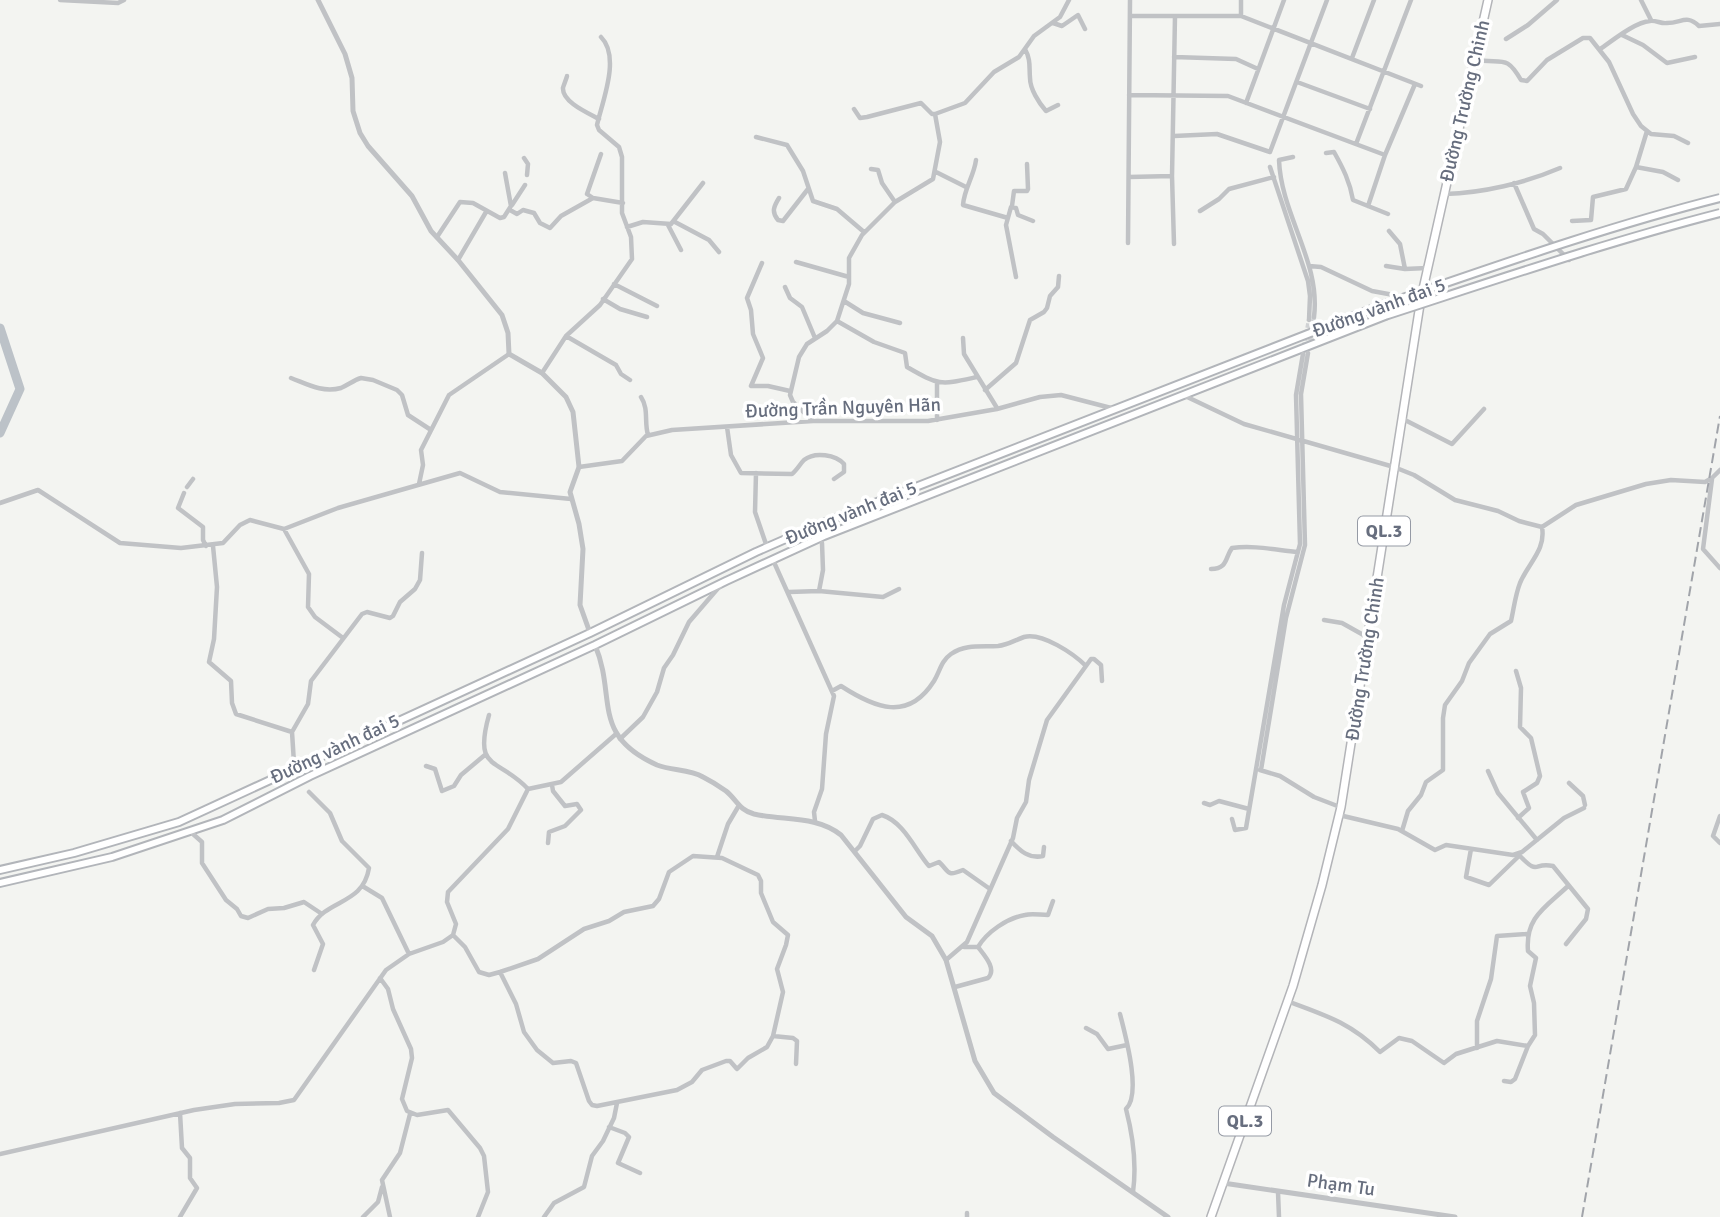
<svg xmlns="http://www.w3.org/2000/svg" width="1720" height="1217" font-family="Signika,sans-serif">
	<rect width="100%" height="100%" fill="#f3f4f1"/>
	<g fill="none" stroke-linecap="round" stroke-linejoin="round">
		<path stroke="#bcc2c8" stroke-width="9" d="M0,328L20,389L0,433"/>
		<path stroke="#d0d2d4" stroke-width="4.5" stroke-dasharray="4.5 2" stroke-linecap="butt" d="M1304,347L1309,320
			M1309,347L1314,317"/>
		<g stroke="#b2b5ba" stroke-width="10">
			<path id="secondary" d="M0,870L74,853L179,822L590,633L756,552L813,527L1382,305
				M0,883L112,857L223,820L310,776L595,645L726,581L824,536L1385,316"/>
		</g>
		<g stroke="#b3b4b8" stroke-width="10">
			<path id="trunk" d="M1211,1217L1293,986L1322,885L1341,807L1421,298L1488,0"/>
		</g>
		<path stroke="#c0c2c5" stroke-width="4.5" d="M60,0L118,3L124,0
			M1641,0L1651,20
			M1130,16H1241L1421,86
			M1241,16V0
			M1053,23L1062,26L1078,15L1085,29
			M1622,35L1643,45L1667,63L1695,57
			M1506,39L1528,25L1557,0
			M1025,49C1031,60 1029,67 1030,78C1030,89 1039,103 1046,111L1058,105
			M1600,49C1612,41 1635,22 1650,21C1656,20 1661,24 1667,23C1682,23 1686,14 1699,26L1720,24
			M1174,57L1236,59L1258,69
			M1352,58L1374,0
			M1475,60C1503,64 1506,54 1521,80L1527,81L1547,60L1583,38H1590L1609,62L1633,114L1641,126L1651,134L1674,136L1688,143
			M567,76C567,77 563,87 563,88C562,102 588,113 599,119
			M1297,82L1370,109
			M1129,95L1228,96L1385,155
			M1246,103L1284,0
			M935,114L965,103L994,72L1019,57L1034,36L1060,17L1069,0
			M1174,136L1217,134L1270,152L1327,0
			M756,137L787,145L803,171L813,201L837,209L864,232
			M1356,144L1411,0
			M1326,153L1334,152C1343,168 1350,182 1353,200L1388,214
			M601,154L587,194L593,198L623,203
			M1293,157L1279,160C1281,215 1321,262 1314,317
			M524,158L528,164L527,175
			M976,160C974,176 964,189 963,205L1008,218
			M1270,167L1308,281L1310,296L1309,320
			M1636,167L1663,172L1678,180
			M871,169L878,170L882,183L895,202
			M936,172L966,187
			M1129,177L1172,176
			M1514,183L1534,229L1543,234L1569,260
			M1445,194C1483,193 1525,183 1560,168
			M779,198C774,206 771,212 778,220L783,221L808,189
			M512,205L525,185
			M1012,206L1014,191H1027L1028,189L1027,164
			M1368,206L1385,155L1415,84
			M510,210L517,214L523,210L534,213L540,223L550,228L561,216L593,198
			M1200,211L1219,199L1229,189L1274,177
			M1572,221L1591,220L1593,197L1626,189L1636,167L1647,131
			M675,222L709,240L719,252
			M668,225L681,250
			M627,227L643,222L671,224L703,183
			M1389,231L1400,244L1405,269
			M437,237L460,202L473,203L500,218L504,217L511,206L505,173
			M1128,243L1130,0
			M1174,244L1172,176L1175,16
			M458,260L486,212
			M796,262L849,277
			M762,263L747,298L751,310L753,334L763,358L751,386H768L790,391
			M1309,266L1321,267L1372,291L1399,296
			M1386,266L1405,269L1427,268
			M1016,277L1006,225L1011,207L1016,208L1018,215L1033,221
			M614,284L657,306
			M785,287L790,298L802,307L815,338
			M603,299L620,309L647,317
			M844,301L863,313L900,323
			M837,321L874,342L905,353L907,367C940,386 940,385 977,377
			M566,336L616,365L621,374L630,380
			M963,338L964,354L997,408
			M542,373L566,336L600,305L632,259L631,237L622,213V157L619,147L599,130L597,125C602,102 621,57 601,37
			M291,378C307,384 322,393 341,388C348,385 354,380 361,378L373,380L397,390L402,395L408,415L431,430
			M985,390L1016,363L1030,320L1044,312L1047,308L1050,296L1058,287L1059,276
			M1183,395L1244,424L1394,467L1414,475L1455,500L1498,511L1519,521L1542,527L1576,505L1646,484L1671,480L1705,482L1712,478L1720,470
			M641,397C649,409 644,422 648,435
			M1403,419L1452,444L1484,409
			M812,420L793,402L790,395L799,357L807,344L827,331L837,321L849,284V258L862,235L895,202L933,179L940,142L935,114H932L921,103L867,117L860,118L854,109
			M937,420V383
			M727,427L731,455L741,473L792,474C797,470 800,464 804,460C815,451 836,455 844,464V472L834,479
			M579,467L622,461L646,436L672,430L813,421H928L997,409L1040,397L1061,395L1115,409
			M756,473L755,512L767,547
			M1712,479L1703,549L1720,568
			M419,484L423,465L421,450L449,395L509,354
			M187,487L193,479
			M184,493L178,508L203,527V540L206,546
			M0,503L38,490L120,543L181,548L223,543L240,525L250,520L284,529L338,508L460,473L500,492L571,499
			M284,529L309,574L308,607L315,617L343,638
			M213,546L217,587L214,639L209,662L231,681L232,703L236,714L292,732
			M773,560L834,696L826,734L822,789L814,812L815,821
			M1211,569C1228,569 1225,557 1232,548C1254,545 1276,550 1298,552
			M819,591L823,570L822,543
			M789,592L819,591L883,597L899,589
			M1324,620L1342,623L1367,637
			M1516,671L1521,688L1520,727L1531,738L1540,776L1537,783L1523,792L1529,808L1518,818
			M832,691L841,686C875,708 908,722 934,681C940,671 941,661 951,654C966,644 981,647 998,646C1008,645 1015,640 1024,637C1042,632 1074,654 1086,666
			M489,715C473,772 498,757 528,789
			M620,739L643,717L657,692L664,668L673,655L689,622L720,586
			M294,763L292,732L308,704L311,681L362,614L367,612L390,618L393,616L400,602L415,589L420,580L422,553
			M426,766L435,769L442,791L454,786L461,775L486,754
			M1260,770L1280,776L1314,797L1340,807
			M1261,770L1286,618L1305,545L1301,394L1308,353
			M1488,771L1498,793L1537,840
			M1569,783L1583,796L1585,805
			M309,792L330,813L342,841L369,868C363,905 327,899 313,925L323,944L314,970
			M1204,803L1210,805L1219,801L1249,809
			M1339,815L1398,829L1435,850L1446,845L1513,855L1522,852L1564,818L1584,808
			M1720,816L1713,836L1720,843
			M1232,819L1235,830L1246,828L1284,605L1300,544L1296,395L1303,354
			M1402,831L1408,811L1421,795L1426,782L1443,770V718L1445,705L1462,681L1469,663L1490,634L1511,621C1514,608 1515,596 1520,583C1529,562 1546,550 1542,527
			M193,834L202,842V863L226,900L237,909L241,916L248,918L268,909L284,908L304,902L322,914
			M1011,841C1020,851 1029,859 1043,856L1044,847
			M548,843L549,832L565,826L581,810L577,804L565,806L553,791L552,785
			M1471,849L1466,877L1489,885L1519,856
			M855,851L860,846L873,819L882,815C904,822 915,850 929,866L939,862C950,872 946,877 963,870L990,889
			M1518,854C1541,878 1532,861 1553,866L1588,909L1586,919L1566,944
			M717,857L728,824L738,807
			M364,887L382,898L409,954
			M453,935L465,947L479,972L489,975L500,972L538,959L584,929L609,921L624,912L653,906L659,899L669,872L693,856L722,858L758,875L761,881V893L773,922L788,935L786,945L777,969L783,992L773,1036L767,1047L748,1058L737,1069L730,1061H726L702,1070L692,1082L677,1090L597,1106L592,1105L589,1101L576,1063L571,1061L553,1063L537,1050L524,1032L516,1004L500,972
			M964,947H978C987,932 1007,918 1025,915C1032,913 1040,915 1048,915L1053,901
			M946,960L967,942L1013,838L1017,818L1026,802L1029,780L1047,720L1091,659H1094L1101,665L1102,681
			M380,978L388,989L393,1009L411,1049L412,1058L402,1099L407,1111L417,1115L448,1110L480,1148L484,1156L488,1192L478,1217
			M955,987L988,978C997,969 985,956 978,947
			M1287,1001C1325,1015 1351,1023 1380,1052L1399,1038L1412,1041L1444,1063L1456,1054L1497,1041L1528,1046
			M1120,1014C1125,1034 1142,1094 1126,1109C1133,1136 1137,1163 1133,1192
			M1086,1028L1097,1034L1108,1049L1127,1045
			M773,1036L793,1038L797,1041L796,1064
			M1477,1048V1021L1491,979L1497,936L1527,934
			M1504,1081L1511,1082L1515,1079L1528,1046L1535,1035L1534,1003L1530,986L1536,958L1528,951C1525,917 1546,907 1568,886
			M180,1113L182,1148L190,1158V1178L197,1188L180,1217
			M609,1127L625,1133L629,1137L618,1163L640,1173
			M0,1154L194,1110L235,1104L279,1103L294,1100L386,970L409,954L443,942L453,935L456,924L447,902L448,892L508,829L528,789L561,782L616,734
			M1278,1192L1279,1217
			M967,1213V1217
			M363,1217L378,1202L382,1187
			M390,1217L382,1180L400,1153L410,1114
			M544,1217L554,1203L584,1187L592,1156L603,1141L614,1118L617,1103"/>
		<path stroke="#c0c2c5" stroke-width="5" d="M318,0L345,54L352,78L353,111L360,133L368,146L412,196L431,231L458,260L502,315L508,333L509,354L542,373L566,397L573,412L579,467L570,492L579,524L583,549L580,605L590,633
			M595,645C617,697 590,735 657,765C672,771 689,769 703,777C711,781 719,786 726,791C737,800 739,810 754,814C783,821 816,815 841,835L906,917L932,936L946,960L975,1061L994,1093L1053,1137L1168,1217
			M1223,1183L1455,1217"/>
		<use href="#secondary" stroke="#fff" stroke-width="6"/>
		<use href="#trunk" stroke="#fff" stroke-width="7"/>
		<path stroke="#a1a4aa" stroke-width="2" stroke-dasharray="10 5" stroke-linecap="butt" d="M1582,1217L1720,416"/>
		<g stroke="#b2b5ba" stroke-width="10" stroke-linecap="butt">
			<path id="secondary-bridge" d="M1382,305C1493,267 1605,227 1720,198
				M1385,316C1496,280 1607,242 1720,213"/>
		</g>
		<use href="#secondary-bridge" stroke="#fff" stroke-width="6"/>
	</g>
	<g text-anchor="middle" dominant-baseline="central" stroke-width="7" stroke-linejoin="round" paint-order="stroke">
		<g fill="#fff" stroke="#959aa5" stroke-width="2">
			<rect x="1358" y="516.5" width="52" height="29" rx="5"/>
			<rect x="1219" y="1106.5" width="52" height="29" rx="5"/>
		</g>
		<g font-size="18" font-weight="bold" fill="#676e7e">
			<text x="1384" y="531">QL.3</text>
			<text x="1245" y="1121">QL.3</text>
		</g>
		<g font-size="19" fill="#676e7e" stroke="#fff">
			<text transform="translate(1465 101) rotate(-77)">Đường Trường Chinh</text>
			<text transform="translate(1379 308) rotate(-20)">Đường vành đai 5</text>
			<text transform="translate(843 408) rotate(-2)">Đường Trần Nguyên Hãn</text>
			<text transform="translate(851 513) rotate(-22)">Đường vành đai 5</text>
			<text transform="translate(1365 659) rotate(-81)">Đường Trường Chinh</text>
			<text transform="translate(335 749) rotate(-25)">Đường vành đai 5</text>
			<text transform="translate(1341 1185) rotate(8)">Phạm Tu</text>
		</g>
	</g>
</svg>
